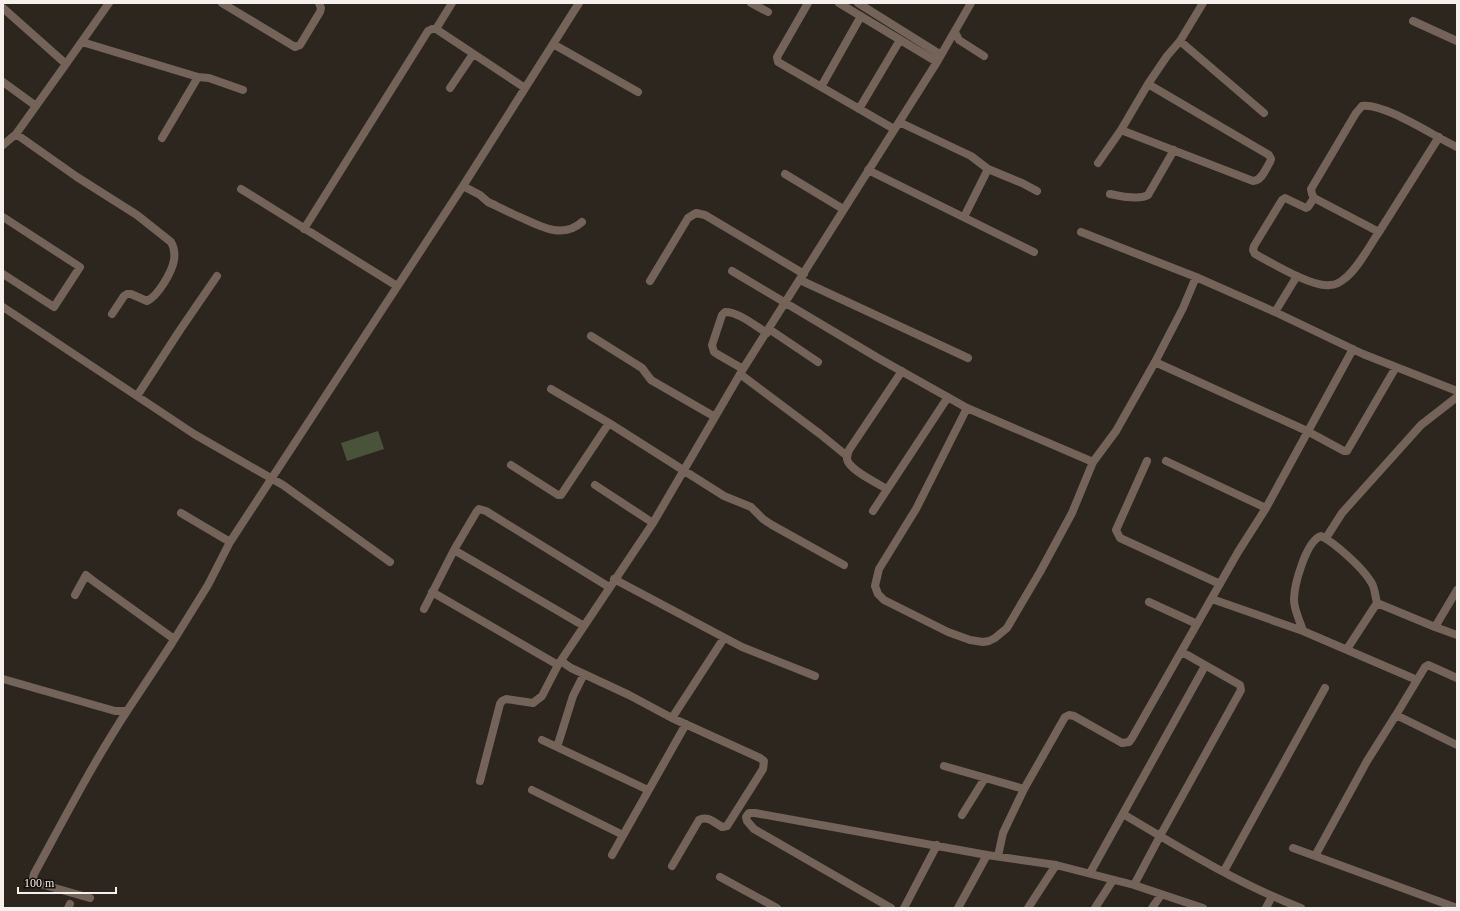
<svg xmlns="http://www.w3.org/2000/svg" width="1460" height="911" font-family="'Times New Roman',serif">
	<rect width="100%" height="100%" fill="#2d261f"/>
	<path fill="#48533a" d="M378,431L384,449L347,461L341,443Z"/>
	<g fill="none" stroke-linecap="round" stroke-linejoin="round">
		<path stroke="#746359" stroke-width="8" d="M222,3L295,47L300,45L320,12L321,8L319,3
			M751,3L768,12
			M808,3L777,57L778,62L894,129
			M839,3L937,62
			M858,3L941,55
			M3,8L66,64
			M1413,21L1457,41
			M436,29L525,88
			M955,32L959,40L984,56
			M1180,41L1264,113
			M82,42L198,77L209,78L243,90
			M553,44L638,92
			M3,82L36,106
			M821,87L861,16
			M450,88L473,54
			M859,109L900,40
			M899,122L971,156L988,169L1022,183L1037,191
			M1121,130L1253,181C1262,181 1266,168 1270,162L1271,159L1269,155L1148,84
			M16,134L77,177L137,215L171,242C174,247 175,253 174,260C172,272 158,296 147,301L131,294H127L124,296L112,314
			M1439,137L1379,232L1314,198L1312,194L1311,189L1356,113L1362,106C1383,102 1435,137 1457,147
			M162,138L198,77
			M3,145L16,134L66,64L109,3
			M1098,163L1121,130L1148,84L1167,56L1180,41L1203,3
			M868,170L1034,252
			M785,174L843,209
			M463,186L480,195L488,202C499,207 510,213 522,218C541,227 563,239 582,222
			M241,189L397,286
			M1110,194C1119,196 1140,200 1148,195L1174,150
			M1314,198L1308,207L1306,208L1285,198L1282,200L1254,246L1253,250L1255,254C1272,263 1313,288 1330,285C1335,285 1341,282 1344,279C1357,270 1370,245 1379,232
			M3,217L80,267L54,307L3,274
			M964,217L988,169
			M304,229L428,31L432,29H436L452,3
			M1081,232L1196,277
			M732,271L878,358L967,408L1093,462
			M800,280L968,358
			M650,281L688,218L696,213L705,215L804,274
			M3,307L194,434L283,485L390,562
			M1275,312L1297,276
			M769,329L818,362
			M591,336L642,368L651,380L715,417
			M1155,362L1307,431L1344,451H1347L1396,367
			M743,369L717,354L714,352L712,345L722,315L725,312C739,312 755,326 767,333
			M740,374L820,434L847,456
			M551,389L609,423L724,496L751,507L763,519L772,525L844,565
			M137,396L180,330L217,276
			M967,408L916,509L879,569L875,586L878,594L884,600L948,632L970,640L983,642L989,641L995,638L1007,628L1040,572L1072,513L1093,462L1116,431L1155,362L1183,308L1196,277L1275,312L1363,354L1457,391
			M1147,461L1116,530L1120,538L1220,584
			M1166,461L1266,508
			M511,465L558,495H561L609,423
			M595,485L653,523
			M887,489C877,483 849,470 847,459C847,456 848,453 849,450L902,371
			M873,511L948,397
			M181,513L230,542
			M1326,538L1342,513L1421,425L1457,397
			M454,550L584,626
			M614,579L742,647L815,676
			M432,592L558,665
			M75,595L86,575L92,580L174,639
			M1212,599L1303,631L1417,680
			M1149,602L1197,624
			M1377,603L1435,627L1457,635
			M424,609L454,550L477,511L479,509L486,511L609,587
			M1435,627L1457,590
			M1303,631C1300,621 1294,610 1294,600C1294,585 1306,541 1321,536C1335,543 1363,568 1371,582C1375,587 1375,596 1377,603L1347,649
			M561,661L571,668L629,695L672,718L760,758L764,761L763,769L727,826L722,827C715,823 707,815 699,820L672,866
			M1457,678L1428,665L1425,667L1396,715L1457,745
			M3,679L115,711H127L172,643L208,585L230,542L463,186L579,3
			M1396,715L1367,761L1315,856L1457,908
			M672,718L724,638
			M542,740L648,790
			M558,744L573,696L584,674
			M944,766L1024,789
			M480,781L500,704L502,701L506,699L533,703L542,696L558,665L653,523L743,369L937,62L971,3
			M532,790L623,835
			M1123,814C1180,848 1239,884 1301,908
			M962,815L985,778
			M1293,848L1315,856
			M612,855L686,724
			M998,856L1003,833L1024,789L1065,717L1069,715L1074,716L1122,743L1129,742L1132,738L1238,552L1266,508L1353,349
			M1224,871L1325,688
			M1090,873L1205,666
			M720,877L777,908
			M1134,885L1160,836L1241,690L1240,685L1182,652
			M90,898L37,883L33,878L34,874C64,819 93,763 127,711
			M68,908L70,904
			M891,908L754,829L747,821L746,817L749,813H755L987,855L1056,865L1134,885L1203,908
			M904,908L937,845
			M958,908L987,855
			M1028,908L1056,865
			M1095,908L1113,880
			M1152,908L1161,895
			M1266,908L1272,896"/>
	</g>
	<rect width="1460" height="911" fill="none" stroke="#f5f0eb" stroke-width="8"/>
	<path d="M18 887v6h98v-6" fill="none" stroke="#f5f0eb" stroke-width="2"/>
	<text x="24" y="887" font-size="12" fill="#f5f0eb" stroke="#130f0c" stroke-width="3" paint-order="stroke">100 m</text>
</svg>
